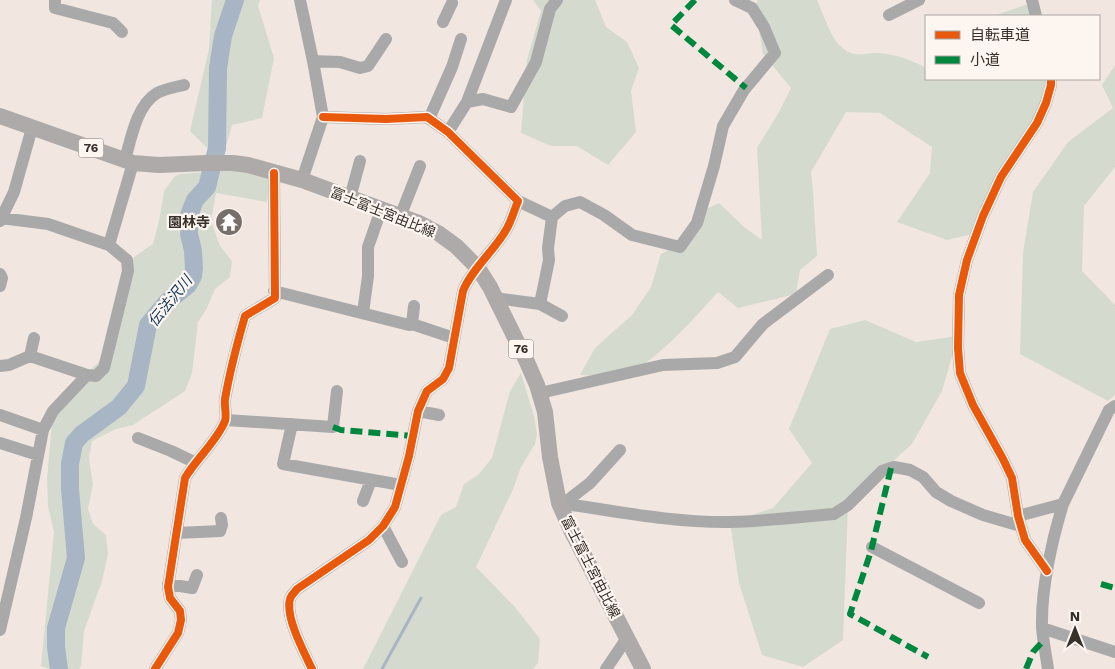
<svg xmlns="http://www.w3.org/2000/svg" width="1115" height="669" font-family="'Work Sans','Noto Sans JP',sans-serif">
	<rect width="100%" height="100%" fill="#f1e6e0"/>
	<path fill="#d4dbce" d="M212,0H260L258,6L274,58L262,118L232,125L225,151L207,148L190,131L209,49Z
		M533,0H595L606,27L627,42L639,68L631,91L636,132L608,165L577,146H551L521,133L527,60L541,11Z
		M758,0H817C822,11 831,37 839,45C855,60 862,52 879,53C895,54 912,60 926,68V79H1050L1033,130L977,233L947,240L897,222L930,173L932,147L880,113L846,112L811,172L813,191L817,256L800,270L796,294L738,308L718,292C698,314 648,372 619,376C606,378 592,375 580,375L595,348L632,315L651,287L661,254L689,239L700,212L719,203L744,227L762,240L757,148L779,112L791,88L763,54L755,6Z
		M1028,4L1032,16H994Z
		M1115,65V167L1084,206L1082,271L1115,305V395L1108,401L1020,354L1023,253L1033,192L1068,142L1113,108L1102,85Z
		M221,169L263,174L270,178L267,202L216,193L211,221L220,246L232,261L230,277L215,289L206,310L198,322L192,373L185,391L133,425L116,429L92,441L89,458L93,484L88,509L93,524L106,535L108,554L102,581L84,631L81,666L79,669H49L41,666L54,532L48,506L47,479L53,411L76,381L98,363L111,341L134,257L153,244L159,221L164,191L175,176L180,174L219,171L218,183Z
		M865,320L916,342L958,336L942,391L912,444L882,471L848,505L843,640L803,667L762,655L739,583L730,522L773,508L812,463L789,429L830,329Z
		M521,373L534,416L537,434L535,444L521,467L514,487L476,567L514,606L540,639L538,663L533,669H363L441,515L456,507L464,484L478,475L492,458L510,391Z"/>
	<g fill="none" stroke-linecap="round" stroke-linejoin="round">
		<path stroke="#a7b5c5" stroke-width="3" d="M382,669L421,598"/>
		<path stroke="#a7b5c5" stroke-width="18" d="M59,669L56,647V628L76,558L70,489V464L74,443L82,434L119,407L136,386L148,325L167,302L188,285L193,276L194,268L193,251L189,234V215L195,200L207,187L217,148L218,68L223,36L235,0"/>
		<path stroke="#aaa9aa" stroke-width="12" d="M55,0V8L113,23L122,32
			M300,0L313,61L323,117L302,180
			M1032,0L1036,16
			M889,15L919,0
			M443,22L452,3
			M313,61L340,62L360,68L368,66L386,39
			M467,102L506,0
			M429,119L452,67L461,39
			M448,132L467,102L483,99L511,107L536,62L550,9L557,0
			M125,160C131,139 136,106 157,93C165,89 175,87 184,85
			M350,198L360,161
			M518,201L552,217L565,206L580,202L604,215L632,235L680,247L697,223L714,166L723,126L744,90L775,53L764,27L752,8L735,0
			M400,217L420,166
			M0,221L14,192L32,128
			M109,245L133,163
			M0,274L2,278L0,286
			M274,291L409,325L412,324L454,338
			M495,298L540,304L549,260L548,248L552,217
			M540,304L562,316
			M363,313L368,276V247L381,210
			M412,324L414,306
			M30,356L34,338
			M0,366L9,365L30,356L87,375L96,376L104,368L128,271L127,260L109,245L48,224L1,218
			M540,393L663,365L717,363L735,357L763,324L828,275
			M418,411L439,415
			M0,415L43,430
			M226,420L333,427L337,391
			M292,424L283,464L401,485
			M138,438L171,451L194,462
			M0,443L38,455
			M363,501L371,480
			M559,503C616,511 673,523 731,522C765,521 799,517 834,514L848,505L882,471L894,467L910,470L923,477L936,492L951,501L983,515L1021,526
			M563,504L590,483L620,450
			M1018,516L1063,504
			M383,526L402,562
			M177,533L220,531L222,525L221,518
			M872,547L979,603
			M1047,571L1025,540L1018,516L1012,478L1003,459L973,405L960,373L958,348L959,295L967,260L983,216L1001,177L1037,123L1046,103L1051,85V79
			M168,584L192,588L197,575
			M1042,628L1115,652
			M0,630L26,518L43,430L53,411L87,375
			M155,669L178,633L181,620L180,611L170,598L168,587L185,478C196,459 217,441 225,421C227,415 224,406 225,399C230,370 237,344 245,316L275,298L274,173
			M312,669C304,652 285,617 290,599C291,595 295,592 297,589L369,540L383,526L395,507L409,456L418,411L427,391L443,379L449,368L463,291C471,270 494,251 506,230C511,222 514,211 518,201L448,132L427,117L386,119L323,117
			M606,669L627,638
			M1048,669C1046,655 1043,641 1042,627C1041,589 1052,540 1063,504L1109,410L1115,406"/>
		<path stroke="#afaaaa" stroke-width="16" d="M0,116L133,163L159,165L206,163H233L248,165L302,180L419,223L438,233L456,246L478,268L490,287L527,362L537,385L545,412L550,457L559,503L571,530L643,669"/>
		<path stroke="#00873e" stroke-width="6" stroke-dasharray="12 6" stroke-linecap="butt" d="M695,0L671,25L746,88
			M333,427L341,430L412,436
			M891,468L871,551L850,614L928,657
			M1101,584L1115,588
			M1026,669L1033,652L1044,640"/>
		<g stroke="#fdf5f0" stroke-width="11">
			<path id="cycleway" d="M1047,571L1025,540L1018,516L1012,478L1003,459L973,405L960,373L958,348L959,295L967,260L983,216L1001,177L1037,123L1046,103L1051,85V79
				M155,669L178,633L181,620L180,611L170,598L168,587L185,478C196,459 217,441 225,421C227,415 224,406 225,399C230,370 237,344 245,316L275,298L274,173
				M312,669C304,652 285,617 290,599C291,595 295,592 297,589L369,540L383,526L395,507L409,456L418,411L427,391L443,379L449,368L463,291C471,270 494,251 506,230C511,222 514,211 518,201L448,132L427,117L386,119L323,117"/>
		</g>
		<use href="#cycleway" stroke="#e8590c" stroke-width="8"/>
	</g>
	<defs>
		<g id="temple-disc" transform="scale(1.4375)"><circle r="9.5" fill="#776f6a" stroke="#fdf5f0"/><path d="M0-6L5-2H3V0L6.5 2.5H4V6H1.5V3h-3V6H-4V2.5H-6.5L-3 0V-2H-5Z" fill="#fff"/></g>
	</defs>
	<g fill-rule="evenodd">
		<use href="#temple-disc" x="229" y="222"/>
	</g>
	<g text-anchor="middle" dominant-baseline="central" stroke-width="4.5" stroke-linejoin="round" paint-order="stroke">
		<g fill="#fdf5f0" stroke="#726a65" stroke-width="1">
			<rect x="78.5" y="138.5" width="25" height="19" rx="4"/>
			<rect x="508.5" y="339.5" width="25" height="19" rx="4"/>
		</g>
		<g font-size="12" font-weight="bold" fill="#362f2a">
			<text x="91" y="148">76</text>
			<text x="521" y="349">76</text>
		</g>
		<g font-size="14" fill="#362f2a" stroke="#fdf5f0">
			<text transform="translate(383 212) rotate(22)">富士富士宮由比線</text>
			<text transform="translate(591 567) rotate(63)">富士富士宮由比線</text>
		</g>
		<g font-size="14" font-weight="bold" fill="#362f2a" stroke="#fdf5f0" text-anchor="end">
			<text x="210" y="222">園林寺</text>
		</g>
		<g font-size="15" font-style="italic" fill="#0f385b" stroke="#fdf5f0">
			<text transform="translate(170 301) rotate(-51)">伝法沢川</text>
		</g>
	</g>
	<rect x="925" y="15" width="175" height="65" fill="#fdf5f0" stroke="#ada6a1"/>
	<rect x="935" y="31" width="25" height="8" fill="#e8590c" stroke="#ada6a1"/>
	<text x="970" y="40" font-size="15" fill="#362f2a">自転車道</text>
	<rect x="935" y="56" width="25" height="8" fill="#00873e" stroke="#ada6a1"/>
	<text x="970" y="65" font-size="15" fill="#362f2a">小道</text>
	<g transform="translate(1075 629)" stroke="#fdf5f0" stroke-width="4" paint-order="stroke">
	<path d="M0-4L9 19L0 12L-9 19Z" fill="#362f2a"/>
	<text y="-8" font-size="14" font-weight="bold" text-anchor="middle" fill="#362f2a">N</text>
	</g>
</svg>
